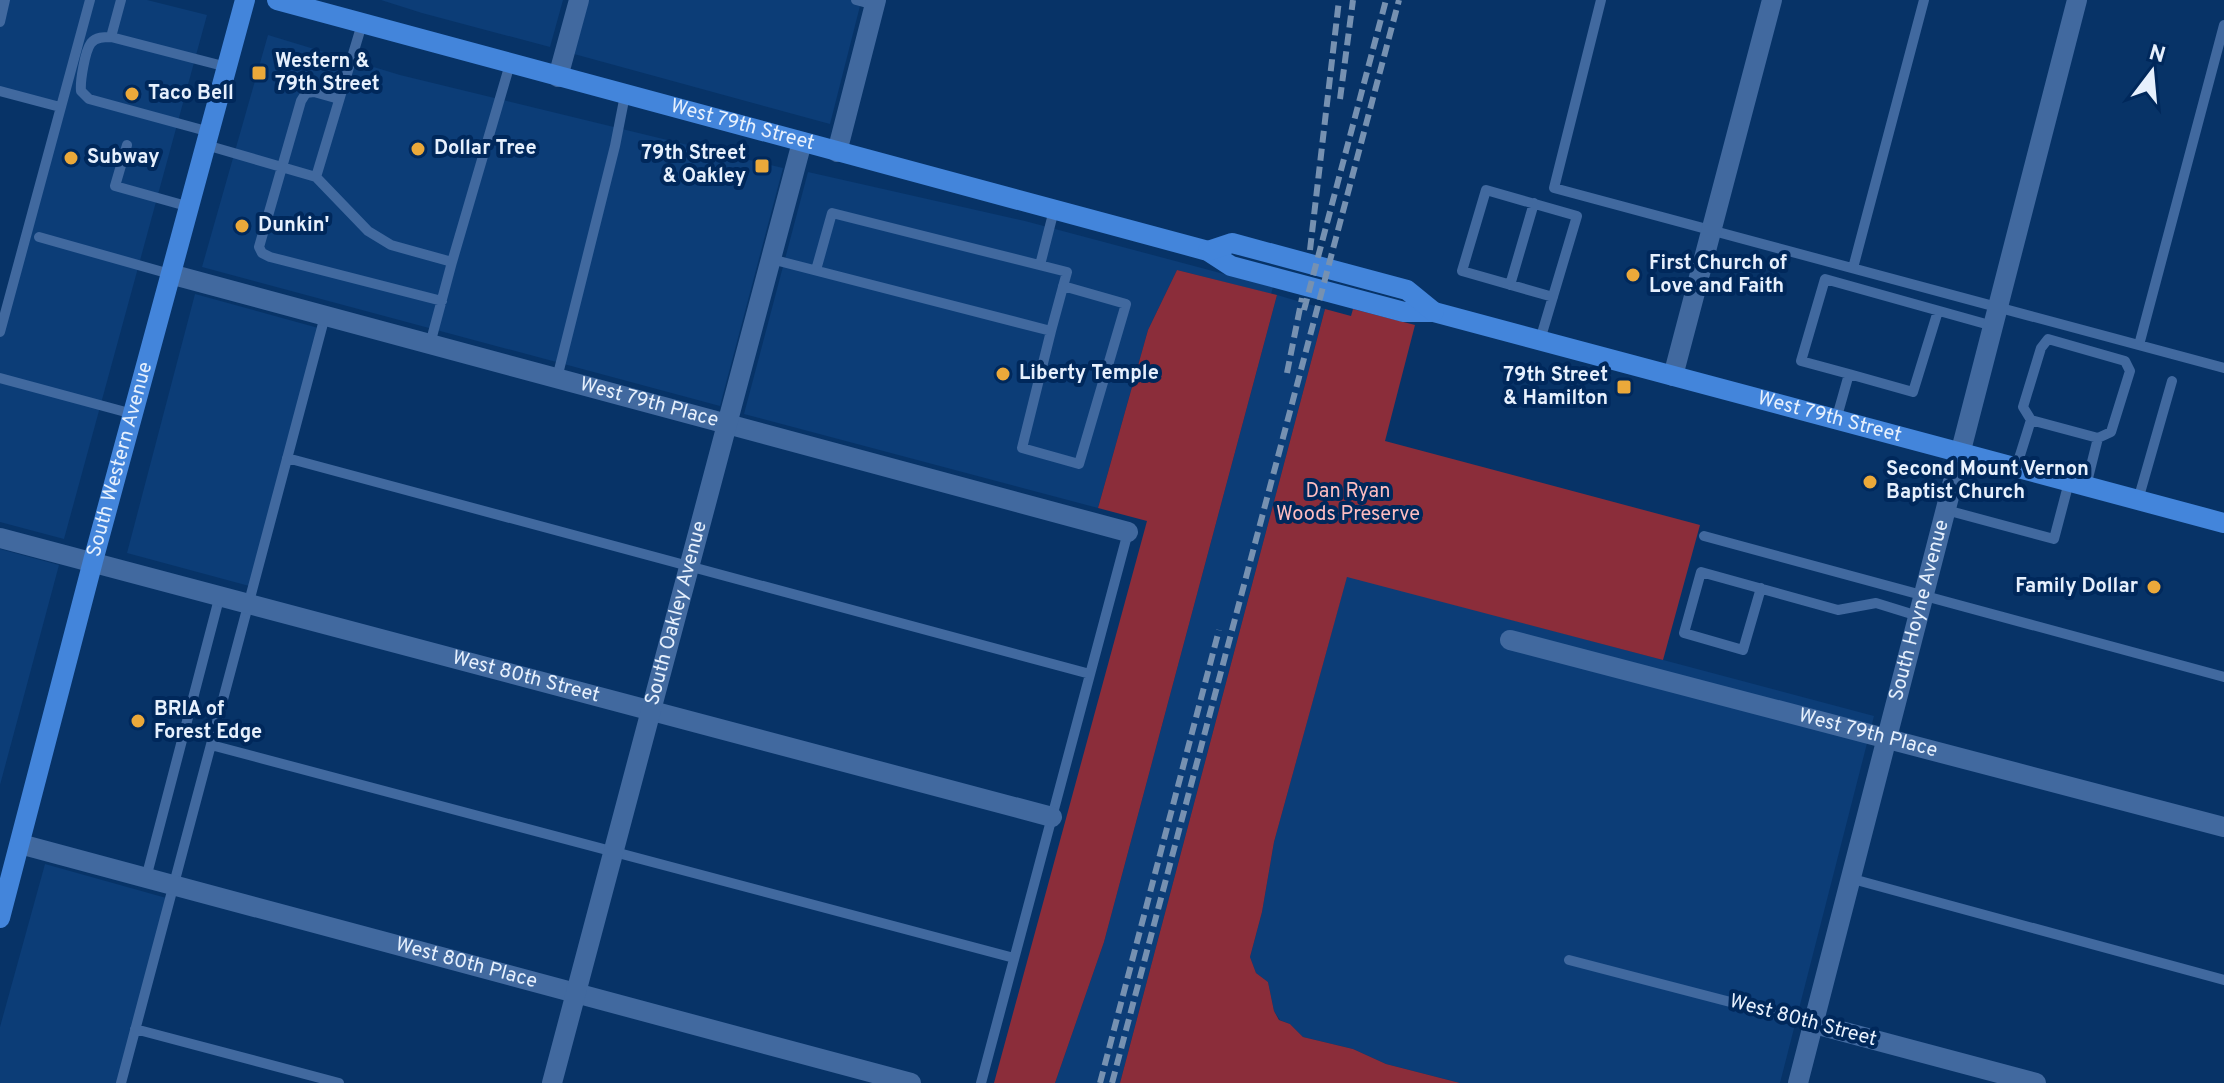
<svg xmlns="http://www.w3.org/2000/svg" width="2224" height="1083" font-family="Overpass,sans-serif">
	<rect width="100%" height="100%" fill="#073367"/>
	<path fill="#0c3d77" d="M0,0H147L207,15L64,539L0,522V333L60,107L0,91Z
		M381,0H563L550,47L422,13Z
		M589,0H886L884,7L861,2L830,124L574,54Z
		M268,35L400,75L783,168L720,406L202,267Z
		M808,172L1025,221L1273,287L1271,294L1177,270L1148,330L1098,508L744,414Z
		M195,294L322,329L253,587L127,553Z
		M1277,295L1325,309L1120,1083H1055L1104,942Z
		M0,549L59,565L0,785Z
		M1347,576L1874,716L1780,1083H1460L1386,1064L1353,1049L1303,1037L1290,1024L1280,1020L1274,1011L1268,982L1256,973L1250,957L1262,912L1274,842Z
		M45,864L170,899L121,1083H0V1027Z"/>
	<path fill="#8b2d3a" d="M1177,270L1277,295L1104,942L1055,1083H994L1147,521L1098,508L1148,330Z
		M1325,309L1351,316L1353,309L1415,325L1385,441L1700,525L1663,660L1347,577L1274,842L1262,912L1250,957L1256,973L1268,982L1274,1011L1279,1020L1290,1024L1303,1037L1353,1049L1386,1064L1460,1083H1120Z"/>
	<g fill="none" stroke-linecap="round" stroke-linejoin="round">
		<path stroke="#41699f" stroke-width="10" d="M121,0L111,37L227,67
			M856,0L875,5
			M1601,0L1554,188L2224,368
			M0,22L5,0
			M362,24L316,177L368,231L391,245L452,262L430,344
			M111,37C104,37 96,37 91,43C85,51 80,81 81,91L89,99L210,132
			M0,91L60,107
			M339,99L314,92L306,93L301,101L259,247L262,253L270,257L442,301
			M127,145L115,186L190,207
			M206,145L316,177
			M39,237L170,274
			M771,259L1051,331L1067,272L832,213L816,270
			M452,262L510,64
			M1040,265L1054,210
			M1853,268L1924,0
			M1510,285L1534,203
			M1051,331L1022,448L1079,464L1126,304L1063,286
			M0,332L90,0
			M1540,340L1577,216L1486,190L1462,271L1553,297
			M2139,345L2224,25
			M1849,374L1913,392L1938,311
			M0,378L133,414
			M557,378L615,146L625,95
			M1836,420L1849,374L1801,361L1825,279L1993,326
			M287,458L1090,674
			M2016,468L2031,420L2023,407L2041,348L2048,339L2125,361L2130,371L2111,432L2098,438L2031,420
			M2086,486L2098,438
			M2138,500L2172,381
			M1946,510L2054,539L2069,482
			M1704,536L2224,677
			M1761,588L1743,650L1684,633L1701,572L1838,610L1876,603L1918,616
			M211,745L1014,958
			M146,878L220,595
			M1849,878L2224,980
			M1569,960L1811,1023
			M135,1029L339,1083
			M121,1083L325,316
			M981,1083L1128,532"/>
		<g stroke="#41699f" stroke-width="20">
			<path d="M558,77L579,0"/>
			<path d="M837,152L876,0"/>
			<path id="s1" d="M170,274L1128,532"/>
			<path d="M1673,376L1772,0"/>
			<path id="s2" d="M0,538L1052,817"/>
			<path id="s3" d="M1510,640L2224,827"/>
			<path id="s4" d="M20,844L911,1083"/>
			<path d="M1811,1023L2036,1083"/>
			<path id="s5" d="M552,1083L802,142"/>
			<path id="s6" d="M1798,1083L2077,0"/>
		</g>
		<g stroke="#4385db" stroke-width="20">
			<path id="s7" d="M277,0L1208,251L1231,266L1404,312H1434L2224,523"/>
			<path d="M1208,251L1232,243L1407,290L1434,312"/>
			<path id="s8" d="M0,918L93,561L245,0"/>
		</g>
		<path stroke="#7691b1" stroke-width="6" stroke-dasharray="12 6" stroke-linecap="butt" d="M1340,99L1353,0
			M1310,250L1339,0
			M1304,310L1386,0
			M1287,373L1302,298
			M1100,1083L1219,630
			M1112,1083L1399,0"/>
	</g>
	<g fill="#eba93a" stroke="#00285b" stroke-width="3">
		<rect x="251" y="65" width="16" height="16" rx="4"/>
		<circle cx="132" cy="94" r="8"/>
		<circle cx="418" cy="149" r="8"/>
		<circle cx="71" cy="158" r="8"/>
		<rect x="754" y="158" width="16" height="16" rx="4"/>
		<circle cx="242" cy="226" r="8"/>
		<circle cx="1633" cy="275" r="8"/>
		<circle cx="1003" cy="374" r="8"/>
		<rect x="1616" y="379" width="16" height="16" rx="4"/>
		<circle cx="1870" cy="482" r="8"/>
		<circle cx="2154" cy="587" r="8"/>
		<circle cx="138" cy="721" r="8"/>
	</g>
	<g text-anchor="middle" dominant-baseline="central" stroke-width="8" stroke-linejoin="round" paint-order="stroke">
		<g font-size="20" font-weight="bold" fill="#e6f0fd" stroke="#00285b" text-anchor="start">
			<text x="275" y="62">Western &amp;<tspan x="275" dy="23">79th Street</tspan></text>
			<text x="148" y="94">Taco Bell</text>
			<text x="434" y="149">Dollar Tree</text>
			<text x="746" y="154" text-anchor="end">79th Street<tspan x="746" dy="23">&amp; Oakley</tspan></text>
			<text x="87" y="158">Subway</text>
			<text x="258" y="226">Dunkin'</text>
			<text x="1649" y="264">First Church of<tspan x="1649" dy="23">Love and Faith</tspan></text>
			<text x="1019" y="374">Liberty Temple</text>
			<text x="1608" y="376" text-anchor="end">79th Street<tspan x="1608" dy="23">&amp; Hamilton</tspan></text>
			<text x="1886" y="470">Second Mount Vernon<tspan x="1886" dy="23">Baptist Church</tspan></text>
			<text x="2138" y="587" text-anchor="end">Family Dollar</text>
			<text x="154" y="710">BRIA of<tspan x="154" dy="23">Forest Edge</tspan></text>
		</g>
		<g font-size="20" fill="#e6f0fd" stroke="#00285b">
			<text stroke="none"><textPath href="#s7" startOffset="482">West 79th Street</textPath></text>
			<text stroke="none"><textPath href="#s1" startOffset="496">West 79th Place</textPath></text>
			<text stroke="none"><textPath href="#s7" startOffset="1610">West 79th Street</textPath></text>
			<text stroke="none"><textPath href="#s8" startOffset="474">South Western Avenue</textPath></text>
			<text stroke="none"><textPath href="#s6" startOffset="488">South Hoyne Avenue</textPath></text>
			<text stroke="none"><textPath href="#s5" startOffset="486">South Oakley Avenue</textPath></text>
			<text stroke="none"><textPath href="#s2" startOffset="544">West 80th Street</textPath></text>
			<text stroke="none"><textPath href="#s3" startOffset="370">West 79th Place</textPath></text>
			<text stroke="none"><textPath href="#s4" startOffset="462">West 80th Place</textPath></text>
			<text transform="translate(1803 1021) rotate(15)">West 80th Street</text>
		</g>
		<g font-size="20" fill="#fdbdc0" stroke="#00285b">
			<text x="1348" y="492">Dan Ryan<tspan x="1348" dy="23">Woods Preserve</tspan></text>
		</g>
	</g>
	<g transform="translate(2152 72) rotate(16)" stroke="#00285b" stroke-width="6" paint-order="stroke">
	<path d="M0-6L14 30L0 20L-14 30Z" fill="#e6f0fd"/>
	<text y="-12" font-size="22" font-weight="bold" text-anchor="middle" fill="#e6f0fd">N</text>
	</g>
</svg>
